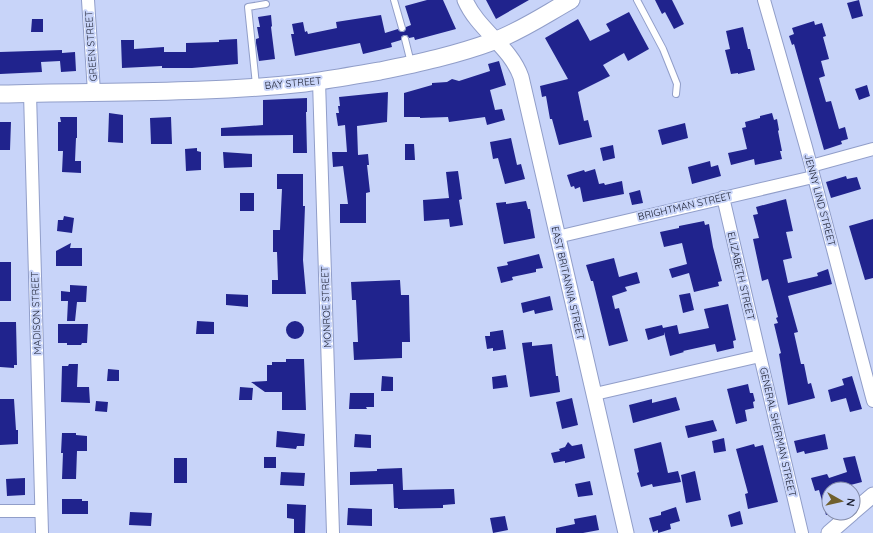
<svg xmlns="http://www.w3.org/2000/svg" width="873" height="533" font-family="Quicksand,sans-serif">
	<rect width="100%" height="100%" fill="#c8d4f9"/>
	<path fill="#20238d" d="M427,0H443L456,29L415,40L414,37L409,38L407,35H404L401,37V40L391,43L392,47L363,54L360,43L295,56L291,34H294L292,24L303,22L305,32L307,31L308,34L337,28L336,22L381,15L385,33L398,29L399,31L403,32L405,31L406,27L411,25L405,6Z
		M486,0H529L496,19Z
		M655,0H672L684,24L674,29L665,12L662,14Z
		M859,0L863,16L852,19L847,3Z
		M629,12L649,49L628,61L624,53L603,65L610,76L578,92L584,121L588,120L592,137L559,145L552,119H550L546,96L542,97L540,86L568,79L545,38L578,19L590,41L610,31L606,24Z
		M271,15L272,26L271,27L275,59L259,61L256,43V39L259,38L257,27H260L258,17Z
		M32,19H43V32H31Z
		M814,21L815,25L822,23L826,36L823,37L829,59L821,61L825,76L819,78L826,102L831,101L839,129L845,127L848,139L841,141L842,144L824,150L794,44L792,45L789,36L794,34L792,28Z
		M743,27L748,49H750L755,70L738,74V73L731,74L725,50L730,49L726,31Z
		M237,39L238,64L192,68H162V66L122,68L121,40H134V49L164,47V52H186V43L219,42V40Z
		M62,50V53L75,52L76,71L61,72L60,61L41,62L42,72L0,74V52Z
		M499,61L506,85L490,90L495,110L502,109L505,120L487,125L485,117L449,122L448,117L420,118V117H404V93L432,85V83L447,82L452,79L459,81L490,71L488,64Z
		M867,85L870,96L859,100L855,89Z
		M388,92L387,122L357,126L358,155L368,154L369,165H367L370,192L366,193V223H340V204H348L343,166L333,167L332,152H347L345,125L338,126L336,113H339L338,106H340L339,97Z
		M307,98V112H306L307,153H293V135L221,136V128L263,125V100Z
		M109,113L123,115V143L108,142Z
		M772,113L774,120L777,119L779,130L778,131L782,151H780L782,159L755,165L754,159L731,165L728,153L747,149L742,128L746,127L745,122L760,118V116Z
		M60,117H77V138H76L75,161H81V173L62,172L63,151H58V122H61Z
		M171,117L172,144H151L150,118Z
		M0,122H11L10,150H0Z
		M685,123L688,138L662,145L658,130Z
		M511,138L517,165L521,164L525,179L505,184L498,158L493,159L490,142Z
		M405,144H414L415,160H405Z
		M613,145L615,158L603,161L600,148Z
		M197,148V151L201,152V170L186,171L185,149Z
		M223,152L252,154V167L224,168Z
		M710,161L711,167L718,165L721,176L692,184L688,167Z
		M595,169L599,184L604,183L605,185L622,181L624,194L583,202L580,187L575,189L574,186L571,187L567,175L584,170L585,172Z
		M458,171L462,199L459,200L463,225L450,227L449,219L424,221L423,200L449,198L446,172Z
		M277,174H303V206H305L303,260L306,294H272V280H278L277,252H273V230H280L282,189H277Z
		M846,176L847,179L857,177L861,189L831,198L826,182Z
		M640,190L643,203L632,205L629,193Z
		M240,193H254V211H240Z
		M786,199L793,231L786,232L792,258L783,260L788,283L818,276L817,273L828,269L832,284L788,296L798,332L794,333L801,364H804L808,384L811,383L815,398L788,405L779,354L781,353L779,345L774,324L778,323L776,318L778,317L768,279L762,281L753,239L759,238L753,215L758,214L756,207Z
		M526,201L528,209H530L535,238L504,244L496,203L506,202V204Z
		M64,216L74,218L72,233L57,231L58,220H63Z
		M873,219V278L865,280L849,226Z
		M704,221L705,225L709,224L713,247L722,281L718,282L719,286L694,292L689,273L672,278L669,269L687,264L682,243L664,247L660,232L679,228V226Z
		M71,243L70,248H82V266H56V251Z
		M539,254L543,268L536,269V272L512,277L513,280L501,283L497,267L508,265L507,262Z
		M614,258L619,277L637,272L640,283L625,287L627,291L612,296L615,309L619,308L628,341L609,346L593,281H591L586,265Z
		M0,262H11V301H0Z
		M400,280L401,295H409L410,342H402V358L354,360L353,342H358L356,300H352L351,282Z
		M70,285L87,286L86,302H77L75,321H67L68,301H61V291L70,292Z
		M690,293L694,310L683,313L679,295Z
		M226,294L248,295V307L226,305Z
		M550,296L553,310L535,314L534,310L523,313L521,303Z
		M728,304L736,340L733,341L734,348L717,352L715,344L683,351L684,352L670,356L664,332V335L648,340L645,329L662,325L663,328L677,325L679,334L709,328L704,309Z
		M197,321L214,322V334H196Z
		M286 330a9 9 0 1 1 18 0a9 9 0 1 1-18 0Z
		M0,322H16L17,365H14V368L0,367Z
		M58,324H88L87,343H82L81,345H67V343H58Z
		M503,330L506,349L493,351V348L487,349L485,336H490V332Z
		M532,342V346L552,344L556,376H558L560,392L530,397L522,343Z
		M286,359H304L306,410H282V392H265L251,382L267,381V365H272V362H286Z
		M69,364H78L77,387H89L90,403L61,402L62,366H68Z
		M108,369L119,370V381H107Z
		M506,375L508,387L493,389L492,377Z
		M382,376L393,377V391H381Z
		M852,376L862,409L850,412L846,398L831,402L828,390L844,385L842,379Z
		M748,384L750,393H753L755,401L753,402L754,408L745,410L747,421L736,424L727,389Z
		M240,387L253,388L252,400H239Z
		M350,393H374V407H366L367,409H349Z
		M676,397L680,410L633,423L629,405L652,399V403Z
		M572,398L578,425L562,429L556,402Z
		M0,399H14L16,430H18V444L0,445Z
		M96,401L108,402L107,412L95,411Z
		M713,420L717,431L688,438L685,426Z
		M277,431L305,434L304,446H297L296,449L276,447Z
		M62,433H76V435L87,436V451H77L76,479H62L63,453H61Z
		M355,434L371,435V448L354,447Z
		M825,434L828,449L805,454L804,451L797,453L794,441Z
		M724,438L726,451L714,453L712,441Z
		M568,442L572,446L582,444L585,458L565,463V461L554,463L551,453L560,451L559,449L565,447Z
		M661,442L668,473L678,471L681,482L653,487L652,484L641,487L637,473L639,472L634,449Z
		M754,444L755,447L763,445L778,502L748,509L745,494L748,493L736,449Z
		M855,456L862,482L835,489H829V514L826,515L819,490L815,491L811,478L827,474L829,478L847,472L843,458Z
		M264,457H276V468H264Z
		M174,458H187V483H174Z
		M402,468L403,490L454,489L455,504L443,505V508L398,509V508H394L393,484L350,485V472L377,471V469Z
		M695,471L701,500L686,503L681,475Z
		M281,472L305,473L304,486L280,485Z
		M25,478V495L7,496L6,479Z
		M590,481L593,495L578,497L575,484Z
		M62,499H82V501H88V514H62Z
		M287,504L306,505L305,533H294V519L287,518Z
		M676,507L680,521L670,524L671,529L658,533V530L653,532L649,518L661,515V512Z
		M348,508L372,509V526L347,525Z
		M740,511L743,524L731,527L728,515Z
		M130,512L152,513L151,526L129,525Z
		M596,515L599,530L583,533H556V528L575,524L574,519Z
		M505,516L508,530L493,533L490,518Z"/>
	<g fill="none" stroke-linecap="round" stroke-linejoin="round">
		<g stroke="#919ec9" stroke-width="8">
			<path id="service" d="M394,0L402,28
				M637,0L663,49L677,84L676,94
				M405,39L411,63
				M256,85L248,7L266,4"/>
		</g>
		<g stroke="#919ec9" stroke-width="14">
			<path id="minor" d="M88,0L94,92
				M764,0L806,147L873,401
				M319,81L333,533
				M30,93L42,533
				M811,166L873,149
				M723,197L760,356
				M557,237L813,177
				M595,394L760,356L802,533
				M0,511H41"/>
		</g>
		<g stroke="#919ec9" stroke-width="17">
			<path id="tertiary" d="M465,0C478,30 510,46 521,77L626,533
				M853,512L873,495
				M829,533L852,513"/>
		</g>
		<g stroke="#919ec9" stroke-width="19">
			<path id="secondary" d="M0,94C102,91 204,94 305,83C330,80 355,75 380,71C419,63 456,55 494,41C521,31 546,14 571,0"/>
		</g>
		<use href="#service" stroke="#fff" stroke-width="6"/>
		<use href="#minor" stroke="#fff" stroke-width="12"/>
		<use href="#tertiary" stroke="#fff" stroke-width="15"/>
		<use href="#secondary" stroke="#fff" stroke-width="17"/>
	</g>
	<g text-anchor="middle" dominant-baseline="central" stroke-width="4" stroke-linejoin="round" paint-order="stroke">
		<g font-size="10" fill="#181c2d" stroke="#c8d4f9">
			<text transform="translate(91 46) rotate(-94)">GREEN STREET</text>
			<text transform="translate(293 83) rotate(-5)">BAY STREET</text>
			<text transform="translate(820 200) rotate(75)">JENNY LIND STREET</text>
			<text transform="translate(685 206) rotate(-13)">BRIGHTMAN STREET</text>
			<text transform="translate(741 276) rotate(77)">ELIZABETH STREET</text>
			<text transform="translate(568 283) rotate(77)">EAST BRITANNIA STREET</text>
			<text transform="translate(326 307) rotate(-92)">MONROE STREET</text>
			<text transform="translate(36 313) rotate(-92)">MADISON STREET</text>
			<text transform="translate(778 432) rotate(77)">GENERAL SHERMAN STREET</text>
		</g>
	</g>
	<g transform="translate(841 501) rotate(98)"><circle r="19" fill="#c8d4f9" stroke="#828aa7"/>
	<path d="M0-3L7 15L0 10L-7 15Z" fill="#70602e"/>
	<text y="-6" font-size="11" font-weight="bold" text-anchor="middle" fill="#181c2d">N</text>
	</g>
</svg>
